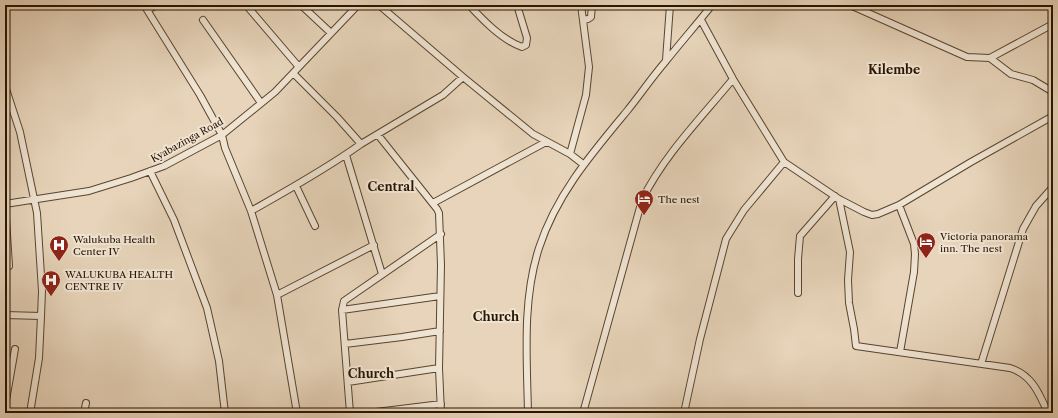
<svg xmlns="http://www.w3.org/2000/svg" width="1058" height="418" font-family="'Libre Caslon Text',serif">
	<rect width="100%" height="100%" fill="#e7d4ba"/>
	<filter id="stains"><feTurbulence type="fractalNoise" baseFrequency=".005" numOctaves="4"/><feColorMatrix values="0 0 0 0 .2 0 0 0 0 .09 0 0 0 0 .02 0 0 0 .5 -.17"/></filter>
	<radialGradient id="worn" r=".72"><stop offset=".6" stop-color="#630" stop-opacity="0"/><stop offset="1" stop-color="#630" stop-opacity=".3"/></radialGradient>
	<g fill="none" stroke-linecap="round" stroke-linejoin="round">
		<g stroke="#58452e" stroke-width="8">
			<path id="minor" d="M144,5L200,95L222,135L225,148L251,211L277,295L297,413
				M246,5L299,67
				M301,5L331,33
				M379,5L463,77L533,134L570,154L583,164
				M469,5C483,20 502,40 522,47L526,45L527,38L517,5
				M850,5L967,57L990,58L1053,24
				M148,10L156,5
				M203,20L261,103
				M583,20L588,19L591,17L592,5
				M701,20L733,79L784,162L839,199L864,212L872,215L878,214L899,205L971,162L1053,116
				M990,58L1011,74L1033,80L1053,92
				M666,60L670,5
				M294,74L337,117L361,144L443,95L463,77
				M5,86L20,132L37,213L42,291L41,316L39,358L30,413
				M378,135L437,209L439,213L441,265L439,368L441,413
				M570,154L586,95L589,67L581,5
				M346,155L382,274
				M150,171L174,220L207,308L219,361L225,413
				M296,186L315,226
				M839,199L850,252L848,280L849,303L854,329L856,346L1010,368C1032,375 1039,393 1048,413
				M5,202L9,266
				M433,203L546,142
				M5,204L89,191L131,178L164,166L222,135L275,92L358,5
				M899,205L914,244L915,254L914,272L900,352
				M251,211C288,190 326,169 361,144
				M798,293V259L800,236L835,196
				M277,295L374,245
				M342,310L440,296
				M5,315L41,316
				M345,344L402,337L440,331
				M981,364L1023,229L1036,206L1053,187
				M348,382L439,368
				M5,406L15,349
				M84,413L86,403
				M350,413L342,310L344,301L441,234
				M368,413L441,404
				M528,413C527,359 522,300 539,248C556,195 592,153 627,111C640,95 652,77 666,61C681,42 697,24 712,5
				M583,413L642,200C664,155 701,118 733,79
				M684,413L700,339L726,239L744,210L784,162
				M1048,413L1053,406"/>
		</g>
		<use href="#minor" stroke="#efe3d2" stroke-width="6"/>
	</g>
	<defs>
		<g id="hotel-pin" transform="scale(1)"><path d="M0 17L-7.5 6A9.5 9.5 0 1 1 7.5 6Z" fill="#8f2418" stroke="#efe3d2"/><path d="M-6-4.5h1.5V1H6V5H4.5V3h-9V5H-6ZM-4 0a1.8 1.8 0 1 1 3.6 0ZM.5 0V-2.5h3Q6-2.5 6 0Z" fill="#fff"/></g>
		<g id="hospital-pin" transform="scale(1)"><path d="M0 17L-7.5 6A9.5 9.5 0 1 1 7.5 6Z" fill="#8f2418" stroke="#efe3d2"/><path d="M-5-5h3v3.5h4V-5h3V5h-3V1.5h-4V5h-3Z" fill="#fff"/></g>
	</defs>
	<g fill-rule="evenodd">
		<use href="#hotel-pin" x="644" y="199"/>
		<use href="#hotel-pin" x="926" y="242"/>
		<use href="#hospital-pin" x="59" y="245"/>
		<use href="#hospital-pin" x="51" y="280"/>
	</g>
	<g text-anchor="middle" dominant-baseline="central" stroke-width="4" stroke-linejoin="round" paint-order="stroke">
		<g font-size="10" fill="#281500" stroke="#efe3d2">
			<text transform="translate(187 140) rotate(-29)">Kyabazinga Road</text>
		</g>
		<g font-size="10" fill="#281500" stroke="#efe3d2" text-anchor="start">
			<text x="658" y="199">The nest</text>
			<text x="940" y="236">Victoria panorama<tspan x="940" dy="12">inn. The nest</tspan></text>
			<text x="73" y="239">Walukuba Health<tspan x="73" dy="12">Center IV</tspan></text>
			<text x="65" y="274">WALUKUBA HEALTH<tspan x="65" dy="12">CENTRE IV</tspan></text>
		</g>
		<g font-size="12" font-weight="bold" fill="#281500" stroke="#efe3d2">
			<text x="894" y="69">Kilembe</text>
			<text x="391" y="186">Central</text>
			<text x="496" y="316">Church</text>
			<text x="371" y="373">Church</text>
		</g>
	</g>
	<rect width="1058" height="418" fill="none" stroke="#e7d4ba" stroke-width="20"/>
	<rect x="6" y="6" width="1046" height="406" fill="none" stroke="#281500" stroke-width="2"/>
	<rect x="10" y="10" width="1038" height="398" fill="none" stroke="#281500"/>
	<rect width="100%" height="100%" filter="url(#stains)"/>
	<rect width="100%" height="100%" fill="url(#worn)"/>
</svg>
